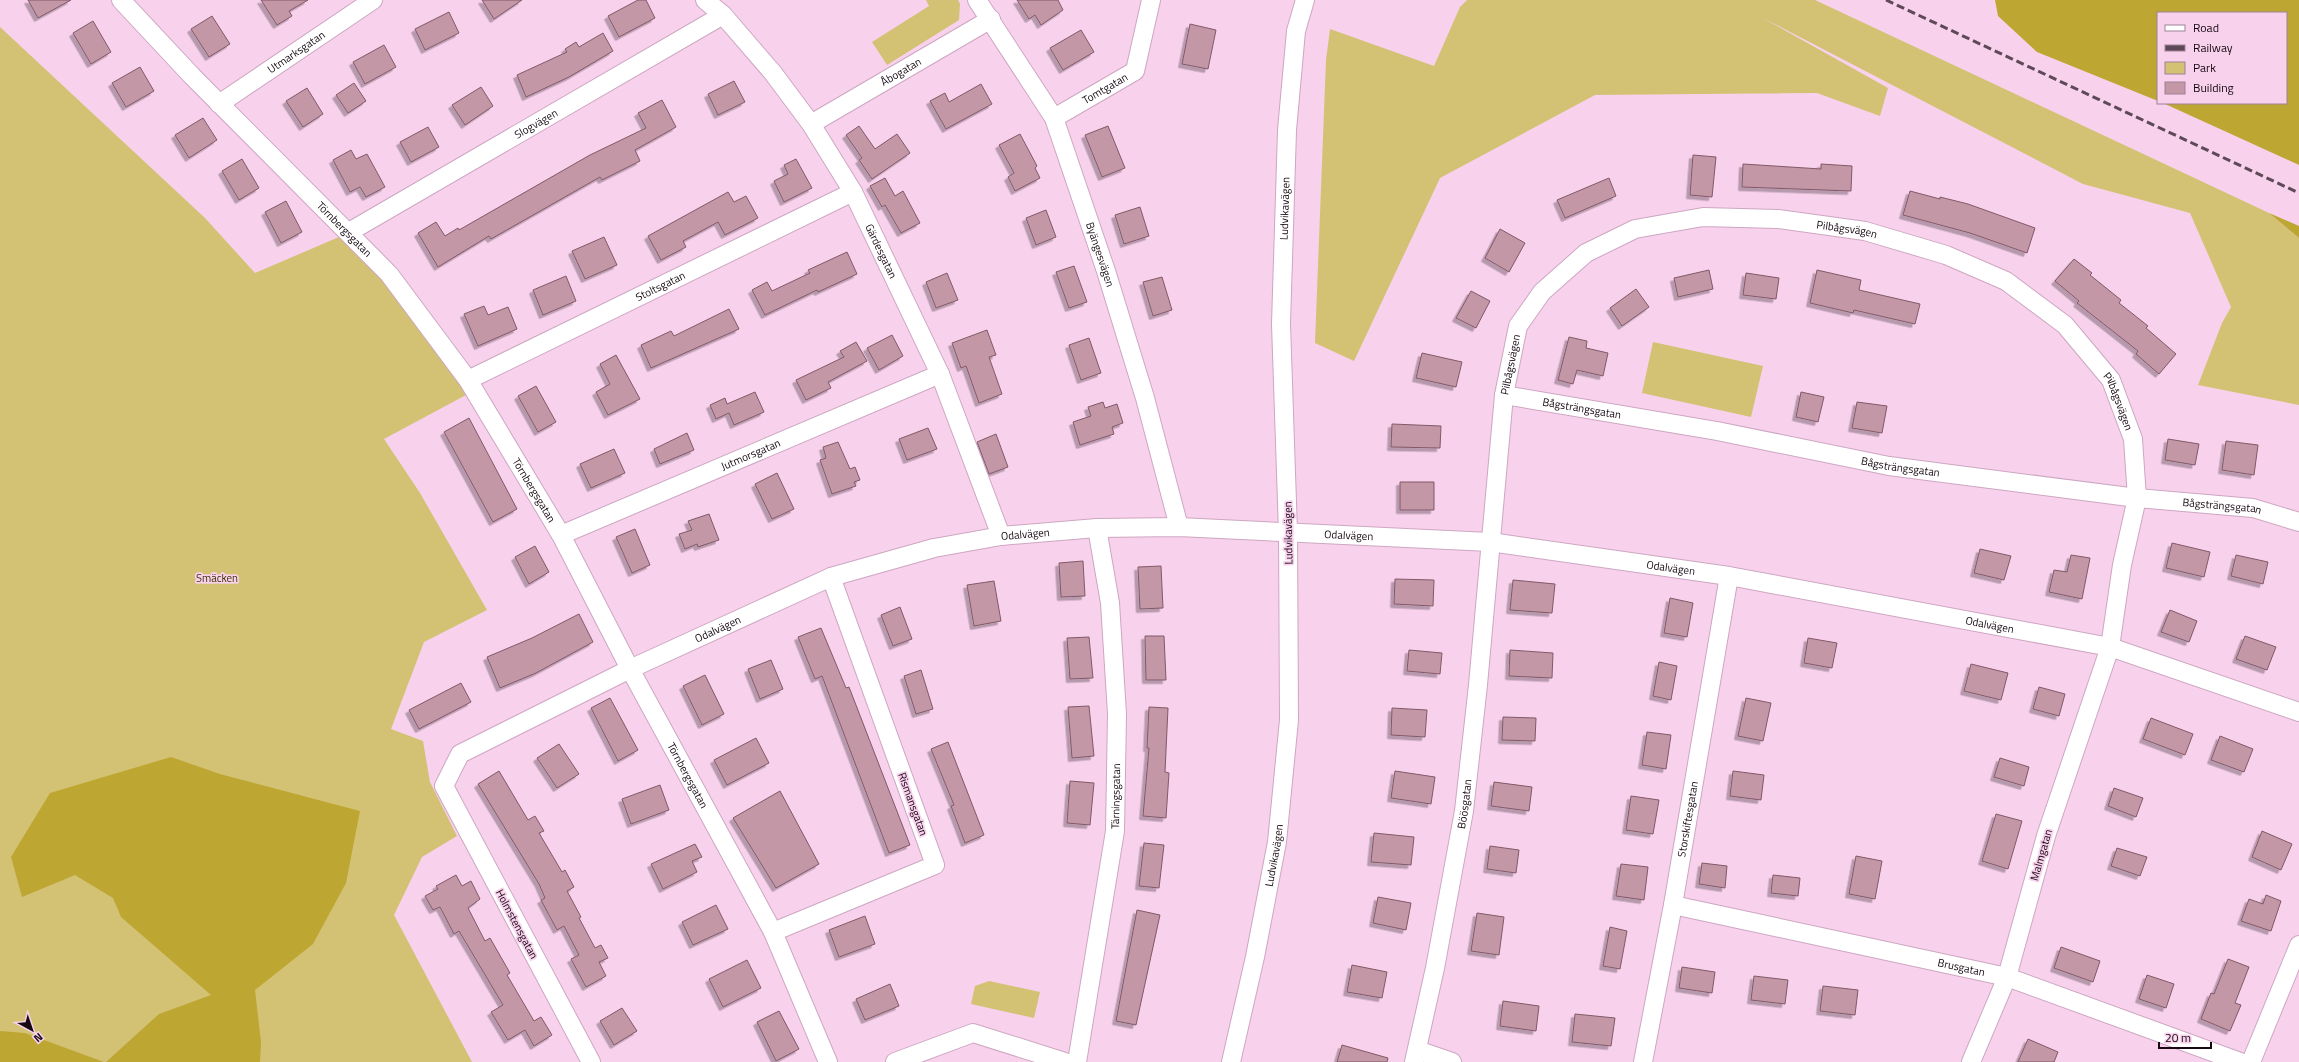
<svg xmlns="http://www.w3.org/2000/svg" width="2299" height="1062" font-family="'Titillium Web',sans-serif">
	<defs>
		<filter id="shadow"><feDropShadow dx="-3.5" dy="3.5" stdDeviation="0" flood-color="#0004"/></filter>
	</defs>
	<rect width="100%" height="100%" fill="#f8d1ec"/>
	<path fill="#d3c274" d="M926,0H958L960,4L959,20L887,65L872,42L929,6Z
		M1467,0H1815L2269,213L2299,238V405L2198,385L2222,323L2231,307L2190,213L2083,184L1761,17L1888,88L1880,116L1817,93L1595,95L1440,178L1354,361L1315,343L1326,60L1330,29L1434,66L1460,7Z
		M0,27L205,218L255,273L346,234L449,364L466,395L384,439L420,493L487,610L424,642L391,729L423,741L430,782L457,836L422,857L394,915L472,1062H0Z
		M1653,342L1763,366L1751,417L1642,393Z
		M989,981L1040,992L1034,1018L971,1004L975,986Z"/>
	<path fill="#bea633" d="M1995,0H2299V165L2163,103H2286V13H2158V101L2037,52L1998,16Z
		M2269,213L2299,226V238Z
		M171,757L220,774L360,811L346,883L313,944L255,990L261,1042L260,1062H106L159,1014L211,995L121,917L113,898L75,875L22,897L11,857L50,793Z
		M0,1031L25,1033L104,1062H0Z"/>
	<path fill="#c397a5" stroke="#815967" filter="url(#shadow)" d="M28,0H71L38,18Z
		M261,0H308L289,11L292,16L277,25Z
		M482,0H522L494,19Z
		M638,0H646L655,18L619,37L608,16Z
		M1017,0H1058L1063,10L1041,25L1035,15L1029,19Z
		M449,12L459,33L425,50L415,29Z
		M212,16L230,44L209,57L191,29Z
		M93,21L111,52L91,64L73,33Z
		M1190,24L1216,30L1208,69L1182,64Z
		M1081,30L1094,52L1063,70L1050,48Z
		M603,33L613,51L569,77L526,97L517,75L567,52L565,49L576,42L579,47Z
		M384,45L396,67L365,84L353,62Z
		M140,67L154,91L126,107L112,83Z
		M734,81L745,102L718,115L708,94Z
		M354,83L366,101L348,113L336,95Z
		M981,84L992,104L946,129L930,101L945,93L949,102Z
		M481,87L493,106L465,125L452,105Z
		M307,88L323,114L303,127L286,101Z
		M662,100L676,127L635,150L640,161L602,180L600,177L491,239L489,236L438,267L418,233L436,222L445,236L458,228L459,230L590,155L646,128L638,113Z
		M203,118L217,140L189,158L175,135Z
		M859,126L875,149L897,134L910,153L872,179L859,160L862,158L846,135Z
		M1108,126L1125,168L1102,177L1085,135Z
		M428,127L439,147L411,162L400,142Z
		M1020,134L1037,166L1035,168L1040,178L1015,191L1008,177L1014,173L999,145Z
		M351,150L356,159L367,154L385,187L366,197L360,187L350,192L333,160Z
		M1693,155L1716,157L1712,197L1690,195Z
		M242,159L259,188L239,200L222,171Z
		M796,159L812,188L784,202L774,181L788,174L784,165Z
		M1743,164L1821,169V164L1852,166L1851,191L1742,187Z
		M885,178L895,196L903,191L920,223L901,233L885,205L882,207L870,186Z
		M1609,178L1616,196L1565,218L1557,200Z
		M1910,191L1940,199V197L1968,204L2035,228L2027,253L1970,233L1903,215Z
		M728,192L734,202L746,196L758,218L725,235L718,222L683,241L686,247L661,260L648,236Z
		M286,201L302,232L281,243L265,212Z
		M1140,207L1149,236L1124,244L1115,215Z
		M1046,210L1056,237L1036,245L1026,218Z
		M1500,229L1525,243L1509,272L1485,258Z
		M604,237L617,265L585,279L572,251Z
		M847,252L857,274L818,292L817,290L765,315L752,290L767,282L772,291L810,273L808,270Z
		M2074,259L2092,273L2090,275L2121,300L2119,303L2148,326L2146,328L2176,354L2159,374L2136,354L2138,351L2077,303L2079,301L2055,281Z
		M1074,266L1087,302L1069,308L1056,272Z
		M1709,270L1713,289L1678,297L1674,278Z
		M1817,270L1861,280L1859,290L1920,304L1915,324L1854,310L1853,313L1810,303Z
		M947,273L958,300L936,308L926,282Z
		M1746,273L1779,278L1776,299L1743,295Z
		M566,276L576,301L543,315L533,290Z
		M1162,277L1172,310L1153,316L1143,282Z
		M1636,289L1649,307L1622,326L1610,308Z
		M1471,291L1490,301L1476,328L1456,318Z
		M484,306L488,315L508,307L517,329L478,346L464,314Z
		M729,309L739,329L651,368L641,345L671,331L674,336Z
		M987,330L996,355L989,357L1002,394L979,403L966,366L961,368L952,343Z
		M892,335L903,356L879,370L867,348Z
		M1569,337L1587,341L1586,348L1608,353L1603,376L1577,370L1573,384L1558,380Z
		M1089,338L1101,373L1081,380L1069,345Z
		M856,342L867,361L828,382L831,388L806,400L796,380L844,357L840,351Z
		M1422,353L1462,362L1456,387L1416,378Z
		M616,355L640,399L608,415L596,392L610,384L600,364Z
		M536,386L556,422L538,432L518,396Z
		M755,392L764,412L734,425L729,413L716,419L710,405L725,398L727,404Z
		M1801,392L1824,397L1818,422L1796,417Z
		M1103,402L1105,408L1117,404L1123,423L1112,427L1114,434L1080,445L1073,422L1091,416L1088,407Z
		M1857,402L1887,406L1882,433L1852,428Z
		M469,418L517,509L493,522L444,432Z
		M1392,424L1441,426L1440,448L1391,447Z
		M928,428L937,449L907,460L899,439Z
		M687,433L694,450L660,464L654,449Z
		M996,434L1008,467L989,474L977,442Z
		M2168,439L2199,444L2195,465L2165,460Z
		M2226,441L2258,445L2254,475L2222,470Z
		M838,442L850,469L855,467L860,480L854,482L856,486L832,494L820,460L826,458L823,447Z
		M614,449L625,473L591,488L580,464Z
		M777,473L794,509L772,519L755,484Z
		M1400,482H1434V510H1400Z
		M709,514L719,540L698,547L697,544L685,549L679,534L692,530L688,521Z
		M635,529L650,565L632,573L616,537Z
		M2172,543L2210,552L2204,577L2166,568Z
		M535,546L549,572L529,584L515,557Z
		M1980,549L2011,556L2004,580L1974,573Z
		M2071,555L2090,558L2082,599L2049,592L2054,570L2067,572Z
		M2236,555L2268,562L2263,584L2231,576Z
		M1083,561L1085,596L1061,597L1059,563Z
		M1161,566L1163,608L1140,609L1138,567Z
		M1395,579L1434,580L1433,606L1394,604Z
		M1513,580L1555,584L1552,613L1510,610Z
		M994,581L1001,621L974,626L967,585Z
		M1670,598L1693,603L1687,637L1664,633Z
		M900,607L912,639L893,646L881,615Z
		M2170,610L2197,621L2189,642L2161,632Z
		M579,614L593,642L536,673L500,688L487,657L532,638Z
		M821,628L846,688L849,687L910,845L889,853L822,676L815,679L798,637Z
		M1145,636H1164L1166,680H1146Z
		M2245,636L2276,647L2267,670L2236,659Z
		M1089,637L1093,678L1070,679L1067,638Z
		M1808,638L1837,643L1832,668L1804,663Z
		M1409,650L1442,653L1440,674L1407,671Z
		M1510,650L1553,653L1552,678L1509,676Z
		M771,660L783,689L760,699L748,669Z
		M1659,662L1677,666L1671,700L1653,696Z
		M1971,664L2008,673L2001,700L1964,691Z
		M921,670L933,709L916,714L904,676Z
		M705,675L724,714L702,725L683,686Z
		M461,683L471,702L419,729L409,710Z
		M2039,687L2065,694L2059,716L2033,709Z
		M610,698L638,750L618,761L591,708Z
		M1746,698L1771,703L1763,741L1738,736Z
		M1089,706L1094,756L1072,758L1068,707Z
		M1149,707L1168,708L1165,772L1169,773L1166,818L1143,816L1149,748H1147Z
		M1392,708L1427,710L1425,737L1391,735Z
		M1503,717L1536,718L1535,741L1502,740Z
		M2151,718L2193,734L2185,755L2143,739Z
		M1647,732L1671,735L1666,769L1642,765Z
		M2220,736L2253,749L2244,772L2211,760Z
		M756,738L769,763L727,785L714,760Z
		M948,742L984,835L965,843L951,806L954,805L931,749Z
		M559,744L579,774L557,788L537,758Z
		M2000,758L2029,767L2024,786L1994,777Z
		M499,771L528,820L535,816L544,831L539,833L562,872L565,870L574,887L567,891L581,917L579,918L595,948L601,945L608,958L599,962L606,976L586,987L571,959L579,955L564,926L557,930L541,900L545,898L539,884L478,784Z
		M1395,771L1435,777L1431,804L1391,798Z
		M1733,771L1764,775L1761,800L1730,796Z
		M1070,781L1094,783L1090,825L1067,823Z
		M1494,782L1532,787L1529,811L1491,806Z
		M660,785L669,810L631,824L622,799Z
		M2114,788L2143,798L2136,817L2108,806Z
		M780,791L819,864L776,888L733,818Z
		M1631,796L1659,800L1653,834L1626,830Z
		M1996,814L2022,821L2008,869L1982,861Z
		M2262,831L2292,844L2281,870L2252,857Z
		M1374,833L1414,837L1411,865L1371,862Z
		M1144,843L1164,845L1159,888L1139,886Z
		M695,844L702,857L692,861L697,872L663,889L651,864Z
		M1490,846L1519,850L1516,873L1487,869Z
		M2117,848L2147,857L2140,876L2111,866Z
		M1856,856L1882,861L1875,899L1849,894Z
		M1702,863L1727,866L1725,888L1699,884Z
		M1621,864L1648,867L1644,900L1616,896Z
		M456,875L462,886L471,881L480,899L468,908L485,941L490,938L510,973L507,975L534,1021L541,1017L552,1035L534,1046L525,1030L508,1040L491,1012L503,1005L459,931L454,934L440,907L433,910L425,896L438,889L436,886Z
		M1773,875L1800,878L1798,896L1771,893Z
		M2266,895L2281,901L2271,931L2241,921L2249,899L2263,904Z
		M1378,897L1411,903L1406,930L1373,923Z
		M716,905L728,929L693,945L682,922Z
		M1137,910L1160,915L1136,1025L1116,1021Z
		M1477,913L1504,917L1499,955L1471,951Z
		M865,916L875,944L839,957L829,930Z
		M1610,927L1627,931L1620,969L1603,966Z
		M2061,947L2100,961L2093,982L2054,968Z
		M2228,959L2249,967L2235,1003L2241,1005L2230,1031L2201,1019L2211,993L2214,994Z
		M747,960L761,988L723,1007L709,979Z
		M1352,965L1387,972L1382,998L1347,992Z
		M1682,967L1715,972L1712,993L1679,988Z
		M2147,975L2174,984L2166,1008L2139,999Z
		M1754,976L1788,980L1785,1004L1751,1000Z
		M890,984L899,1006L865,1020L856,999Z
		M1823,986L1858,990L1855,1015L1820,1011Z
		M1503,1001L1539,1006L1536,1031L1500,1026Z
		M622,1008L637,1031L614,1045L600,1021Z
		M779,1011L799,1049L776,1061L757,1022Z
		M1575,1014L1615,1018L1611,1046L1572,1042Z
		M2028,1039L2058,1052L2054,1062H2018Z
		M1342,1045L1388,1058L1387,1062H1337Z"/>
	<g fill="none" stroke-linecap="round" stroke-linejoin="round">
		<g stroke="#cda7c2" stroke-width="20">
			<g id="minor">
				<path id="s1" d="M121,0L192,76L389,274L468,380L561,535L630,669L773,932L828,1062"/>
				<path id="s2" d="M705,0L723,15L773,73L811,124L853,192L940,374L1001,536"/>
				<path id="s3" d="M977,0L1054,118L1106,271L1145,398L1179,527"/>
				<path id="s4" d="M219,104L373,0"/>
				<path id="s5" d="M1054,118L1135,71L1151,0"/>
				<path id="s6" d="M811,124L991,19"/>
				<path id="s7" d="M349,232L723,15"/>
				<path id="s8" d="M468,380L853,192"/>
				<path id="s9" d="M1504,395L1717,431L1889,466L2137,498L2253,508L2299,522"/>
				<path id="s10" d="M561,535L940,374"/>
				<path id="s11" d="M1673,905L2007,977L2240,1062"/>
				<path d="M773,932L935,865L831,577"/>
				<path d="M1417,1050L1452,1062"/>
				<path id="s12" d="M591,1062L444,786L460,754L630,669L831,577L934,548L1001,536L1097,528L1179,527L1490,542L1729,576L2110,647L2299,712"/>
				<path d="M895,1062L973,1033L1065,1062"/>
				<path id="s13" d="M1077,1062L1115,831L1117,714L1110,603L1097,528"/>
				<path id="s14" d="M1231,1062L1255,957L1277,842L1289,720L1288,532L1281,324L1287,130L1296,31L1305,0"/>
				<path id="s15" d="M1414,1062L1435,968L1464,811L1478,685L1504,395L1518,326L1542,292L1586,253L1635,229L1703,217L1778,219L1865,231L1946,255L2006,281L2065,325L2111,380L2133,439L2137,498L2122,565L2110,647L2046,836L2007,977L1971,1062"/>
				<path id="s16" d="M1643,1062L1673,905L1729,576"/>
				<path d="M2251,1062L2299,945"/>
			</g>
		</g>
		<use href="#minor" stroke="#fff" stroke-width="18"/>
		<path stroke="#5e4958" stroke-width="3" stroke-dasharray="8 4" stroke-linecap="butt" d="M1886,0L2299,193"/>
	</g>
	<g text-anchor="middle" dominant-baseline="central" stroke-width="3.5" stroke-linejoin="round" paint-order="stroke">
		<g font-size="11" fill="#160912" stroke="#f8d1ec">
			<text stroke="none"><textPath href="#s4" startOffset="93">Utmarksgatan</textPath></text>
			<text stroke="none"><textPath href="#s6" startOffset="104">Åbogatan</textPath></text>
			<text stroke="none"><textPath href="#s5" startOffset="59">Tomtgatan</textPath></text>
			<text stroke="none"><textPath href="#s7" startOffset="216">Slogvägen</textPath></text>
			<text stroke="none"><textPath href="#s14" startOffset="859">Ludvikavägen</textPath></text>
			<text stroke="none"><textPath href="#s1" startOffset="320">Törnbergsgatan</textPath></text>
			<text stroke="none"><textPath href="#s15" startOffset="1113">Pilbågsvägen</textPath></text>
			<text stroke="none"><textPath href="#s2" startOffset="309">Gärdesgatan</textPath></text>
			<text stroke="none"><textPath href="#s3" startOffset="285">Byängesvägen</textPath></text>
			<text stroke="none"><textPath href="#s8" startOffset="214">Stoltsgatan</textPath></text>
			<text stroke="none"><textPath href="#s15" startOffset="705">Pilbågsvägen</textPath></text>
			<text stroke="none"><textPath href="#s15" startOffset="1449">Pilbågsvägen</textPath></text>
			<text stroke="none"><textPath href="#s9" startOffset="79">Bågsträngsgatan</textPath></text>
			<text stroke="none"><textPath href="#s10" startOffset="206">Jutmorsgatan</textPath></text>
			<text stroke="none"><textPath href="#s9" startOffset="403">Bågsträngsgatan</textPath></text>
			<text stroke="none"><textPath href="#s1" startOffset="644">Törnbergsgatan</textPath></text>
			<text stroke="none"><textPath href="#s9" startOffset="727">Bågsträngsgatan</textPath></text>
			<text transform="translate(1288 533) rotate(-91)">Ludvikavägen</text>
			<text stroke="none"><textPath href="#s12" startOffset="959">Odalvägen</textPath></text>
			<text stroke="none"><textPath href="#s12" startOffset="1283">Odalvägen</textPath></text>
			<text stroke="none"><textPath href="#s12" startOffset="1607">Odalvägen</textPath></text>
			<text stroke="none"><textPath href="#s12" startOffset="1931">Odalvägen</textPath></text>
			<text stroke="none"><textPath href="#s12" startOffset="635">Odalvägen</textPath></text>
			<text stroke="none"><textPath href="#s1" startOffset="968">Törnbergsgatan</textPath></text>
			<text stroke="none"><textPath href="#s13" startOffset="269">Tärningsgatan</textPath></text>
			<text transform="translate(913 804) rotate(70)">Rismansgatan</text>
			<text stroke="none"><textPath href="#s15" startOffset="263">Böösgatan</textPath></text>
			<text stroke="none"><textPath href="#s16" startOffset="247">Storskiftesgatan</textPath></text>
			<text transform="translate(2041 855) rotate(-74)">Malmgatan</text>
			<text stroke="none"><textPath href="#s14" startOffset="211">Ludvikavägen</textPath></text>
			<text transform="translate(517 924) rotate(62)">Holmstensgatan</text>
			<text stroke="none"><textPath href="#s11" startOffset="295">Brusgatan</textPath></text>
		</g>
		<g font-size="11" fill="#3a3000" stroke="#f8d1ec">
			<text x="217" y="578">Smäcken</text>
		</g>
	</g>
	<rect x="2157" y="12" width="130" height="92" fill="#f8d1ec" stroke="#9e8195"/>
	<rect x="2165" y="25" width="20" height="6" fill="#ffffff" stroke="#9e8195"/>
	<text x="2193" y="32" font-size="12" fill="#160912">Road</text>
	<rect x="2165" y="45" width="20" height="6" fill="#5e4958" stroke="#9e8195"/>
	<text x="2193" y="52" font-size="12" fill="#160912">Railway</text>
	<rect x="2165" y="62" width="20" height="12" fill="#d3c274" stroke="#9e8195"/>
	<text x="2193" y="72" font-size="12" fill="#160912">Park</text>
	<rect x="2165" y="82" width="20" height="12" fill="#c397a5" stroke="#9e8195"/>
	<text x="2193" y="92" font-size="12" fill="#160912">Building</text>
	<g transform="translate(32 1030) rotate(140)" stroke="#f8d1ec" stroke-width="3" paint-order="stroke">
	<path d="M0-3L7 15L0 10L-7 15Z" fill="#160912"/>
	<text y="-6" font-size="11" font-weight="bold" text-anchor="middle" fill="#160912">N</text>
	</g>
	<path d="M2159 1042v6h52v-6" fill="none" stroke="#160912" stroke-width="2"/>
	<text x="2165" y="1042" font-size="12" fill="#160912" stroke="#f8d1ec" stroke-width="3" paint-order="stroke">20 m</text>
</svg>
